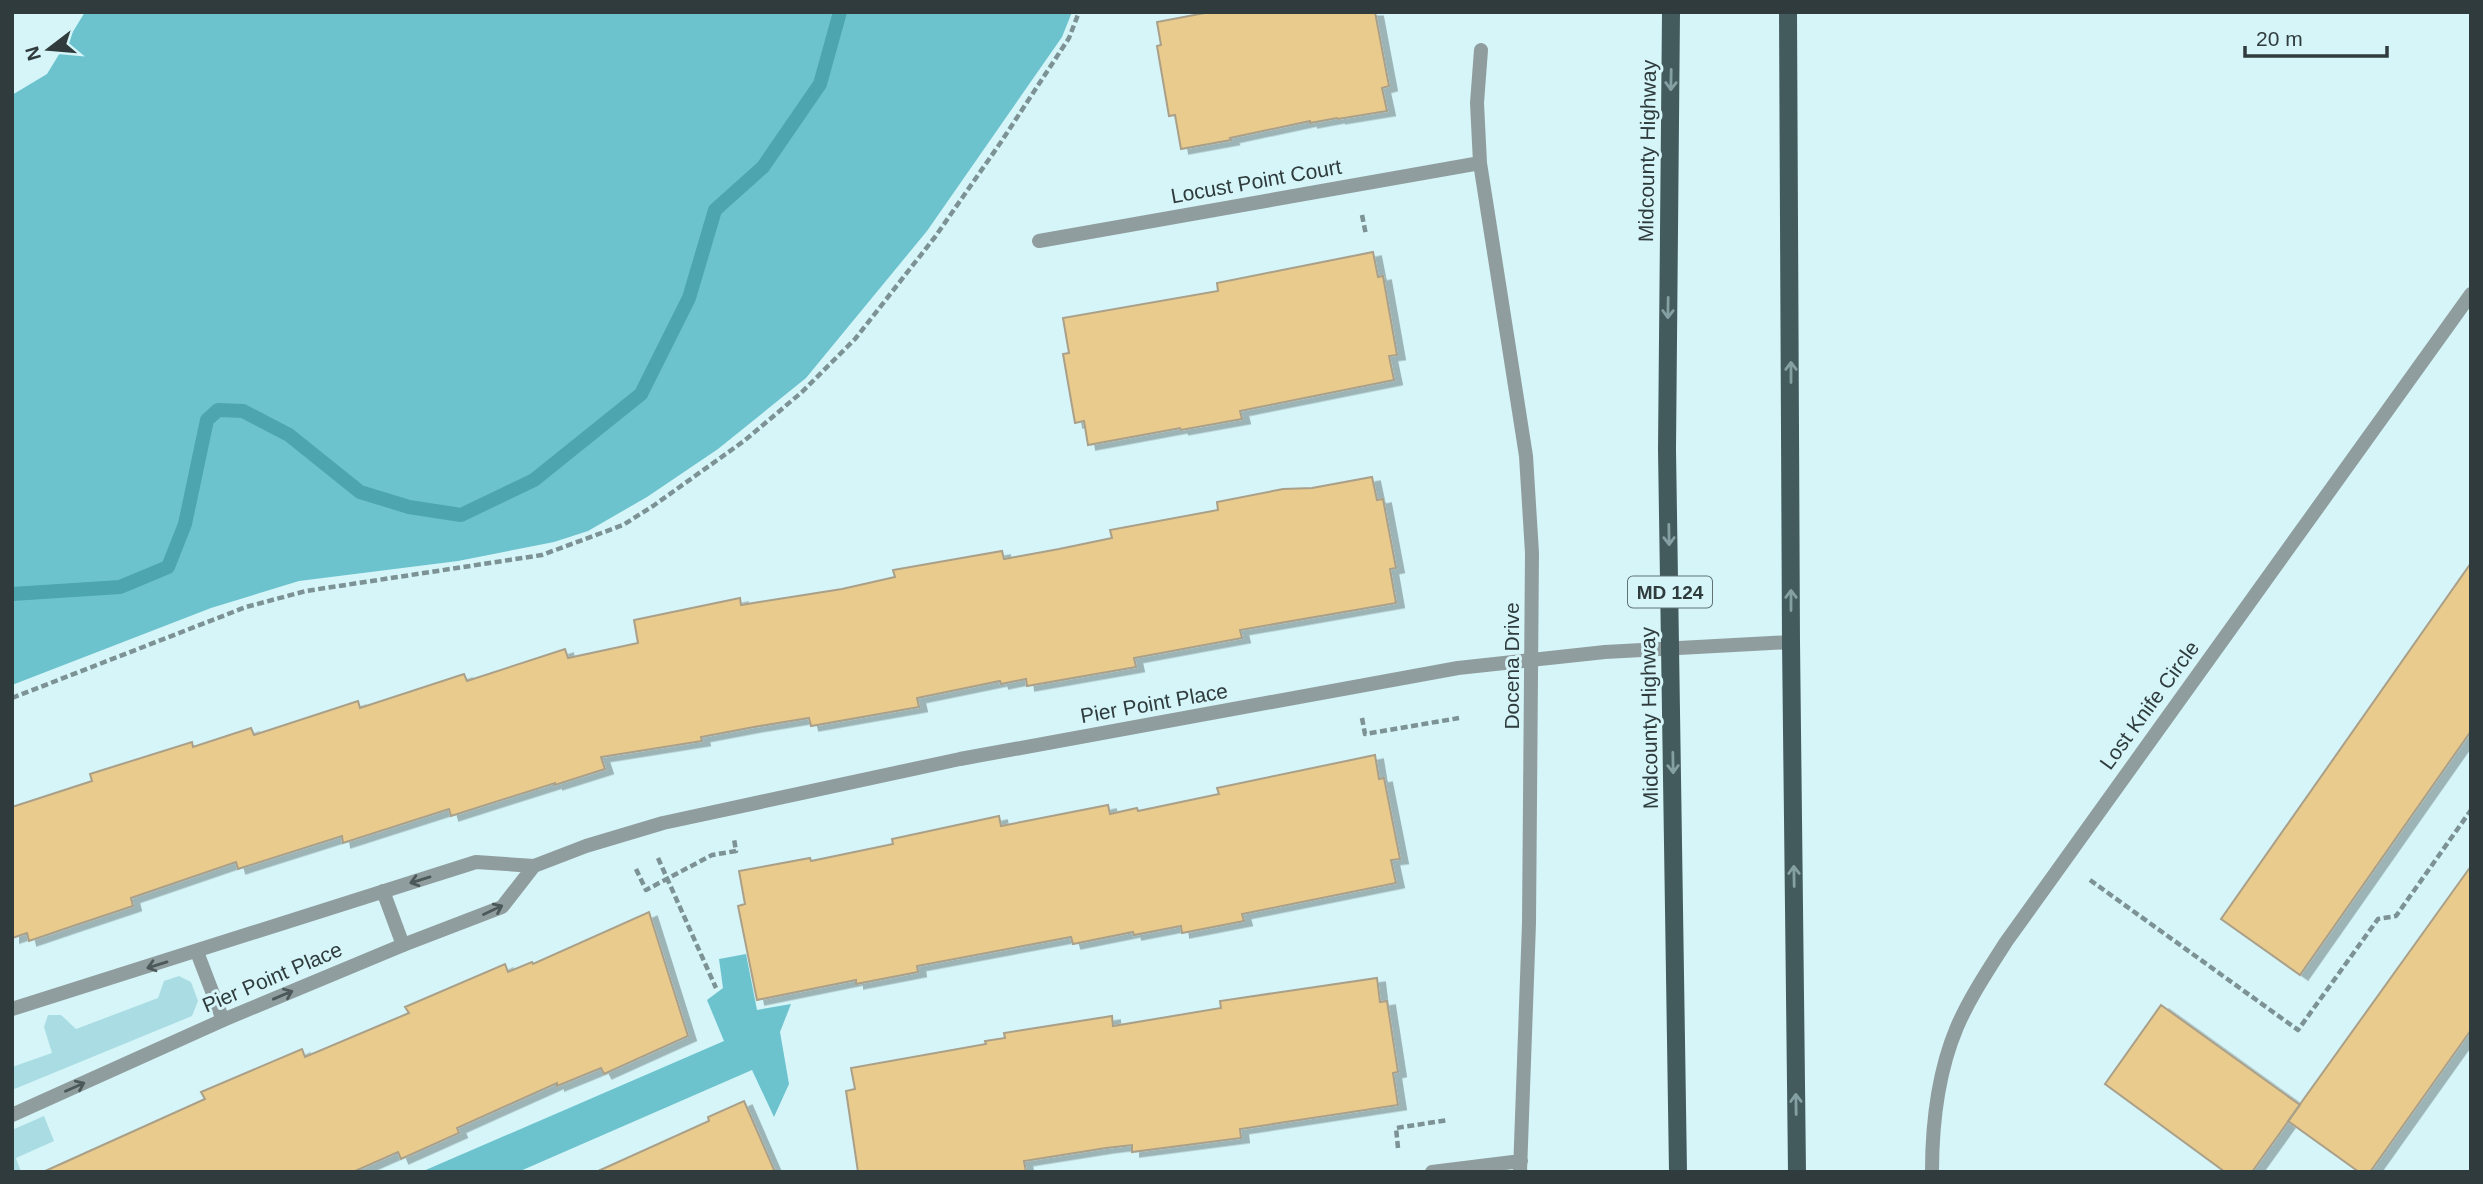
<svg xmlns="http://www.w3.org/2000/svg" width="2483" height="1184" font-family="Helvetica,sans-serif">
	<defs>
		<filter id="shadow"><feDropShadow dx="8" dy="4.5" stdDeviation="0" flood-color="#0004"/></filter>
	</defs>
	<rect width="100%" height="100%" fill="#d5f5f8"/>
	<path fill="#aadde3" d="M179,976L191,982L198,1001L192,1016L12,1090V1067L52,1053L44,1027L48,1015H61L76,1029L158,998L164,981Z
		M44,1116L54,1141L16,1158L21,1172H12V1130Z"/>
	<path fill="#6cc3ce" d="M85,12H1072L1062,37L927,231L806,378L718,449L647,497L588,531L554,542L458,561L299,581L211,608L12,685V95L47,74Z
		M746,954L757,1010L791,1004L780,1032L789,1084L774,1117L752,1070L518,1172H421L724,1041L707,1000L723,988L719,959Z"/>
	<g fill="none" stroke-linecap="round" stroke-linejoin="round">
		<path stroke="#4da5af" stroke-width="14" d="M12,594L120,587L168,567L185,524L207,420L218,410L243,411L289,435L360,492L409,507L461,515L534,480L641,394L689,298L715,210L763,167L820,84L840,12"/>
	</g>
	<path fill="#e8cb8d" stroke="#aaa08a" stroke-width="2" filter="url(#shadow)" d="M1210,12H1375L1389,86L1382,88L1387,111L1338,119L1337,118L1310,123V121L1230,138L1231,140L1181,149L1175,115L1169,116L1157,46L1161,45L1157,22Z
		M1373,252L1378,277L1383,276L1397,355L1389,356L1394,380L1240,411L1242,419L1181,430L1180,428L1088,445L1084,421L1075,423L1063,354L1069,353L1063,318L1218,291L1217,283Z
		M1372,477L1377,500L1383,499L1396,568L1390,569L1396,603L1240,630L1242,638L1134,658L1136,667L1027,686L1026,679L1001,684L1000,681L917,698L919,707L811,726L809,718L754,727L701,737L702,741L601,757L605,769L555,785V783L451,816L449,809L343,843L342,836L238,869L236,862L131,898L133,906L76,925L29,941L27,933L12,938V807L92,781L90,774L192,742L193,747L251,728L254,735L358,701L360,708L464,674L467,681L565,649L568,658L638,643L634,620L740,598L741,605L842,589L895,577L893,570L956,559L1002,551L1004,559L1059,549L1112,538L1110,530L1218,510L1217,502L1283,489L1312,488Z
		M2471,563V731L2300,975L2221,919Z
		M1375,755L1379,779L1384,778L1400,859L1391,860L1396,883L1242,914L1244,921L1182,933L1181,926L1134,935L1133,932L1073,944L1071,937L917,966L918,972L856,984V980L757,1000L738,906L745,904L739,871L810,858L811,861L893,844L892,839L999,816L1001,826L1108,805L1110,814L1137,808L1138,811L1219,794L1217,788Z
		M2471,866V1030L2370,1172H2359L2288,1121Z
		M649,912L688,1036L604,1074L601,1068L557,1086V1083L457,1128L459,1133L401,1159L398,1152L353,1172H43L205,1099L201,1092L302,1049L305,1057L409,1013L405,1007L505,964L508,972L532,962L533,964Z
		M1377,978L1380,1002L1387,1001L1398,1072L1393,1073L1398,1105L1240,1129L1241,1138L1132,1152V1145L1106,1148L1024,1161L1026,1172H858L846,1091L855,1089L851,1068L986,1044L985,1041L1005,1038L1004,1033L1112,1016L1113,1026L1221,1008L1220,1001Z
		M2161,1005L2300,1105L2252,1172H2225L2105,1084Z
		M744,1101L775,1172H596L709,1121L708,1117Z"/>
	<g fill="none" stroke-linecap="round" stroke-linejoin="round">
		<path stroke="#7c9294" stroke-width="4.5" stroke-dasharray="7 3.5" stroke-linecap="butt" d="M1362,215L1366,235
			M12,698L246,607L306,591L542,555L623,525L653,506L744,441L802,392L855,339L935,237L1001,142L1069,38L1079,12
			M1362,718L1365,734L1459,718
			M658,858L716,988
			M636,869L646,890L712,855L736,851L734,839
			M2090,880L2298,1030L2378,919L2396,916L2471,810
			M1398,1148L1396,1128L1448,1120"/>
		<path stroke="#909d9e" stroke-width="14" d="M383,891L403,945
			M197,952L223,1020"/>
		<path stroke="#909d9e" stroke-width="14" d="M1481,50L1477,103L1480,163L1526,456L1532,553L1529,923L1520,1172
			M1039,241L1480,163
			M12,1009L476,862L534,866L586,846L663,823L960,759L1458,668L1605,652L1791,642
			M12,1115L223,1020L403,945L502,907L534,866
			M1432,1172L1521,1161
			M1932,1172C1932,1123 1938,1072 1957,1027C1970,997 1989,969 2006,942L2471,294"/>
		<path stroke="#445b5d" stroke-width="18" d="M1671,12L1667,449L1678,1172
			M1788,12L1791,642L1797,1172"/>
	</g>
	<defs><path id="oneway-shaft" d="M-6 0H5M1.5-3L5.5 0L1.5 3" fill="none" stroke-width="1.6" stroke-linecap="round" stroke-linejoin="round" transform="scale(1.75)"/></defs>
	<g stroke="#85a0a3">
		<use href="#oneway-shaft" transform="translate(1671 80) rotate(91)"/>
		<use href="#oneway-shaft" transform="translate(1668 308) rotate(91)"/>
		<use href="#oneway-shaft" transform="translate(1791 372) rotate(-90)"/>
		<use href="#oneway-shaft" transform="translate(1669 535) rotate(89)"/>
		<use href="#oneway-shaft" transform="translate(1791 600) rotate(-90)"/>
		<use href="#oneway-shaft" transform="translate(1673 763) rotate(89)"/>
		<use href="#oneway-shaft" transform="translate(1794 876) rotate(-91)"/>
		<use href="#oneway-shaft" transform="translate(1796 1104) rotate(-91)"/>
	</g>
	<g stroke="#4c5859">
		<use href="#oneway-shaft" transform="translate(420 880) rotate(163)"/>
		<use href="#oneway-shaft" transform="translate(493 910) rotate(-25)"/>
		<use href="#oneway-shaft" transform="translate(157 965) rotate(163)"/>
		<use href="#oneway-shaft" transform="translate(283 995) rotate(-23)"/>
		<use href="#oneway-shaft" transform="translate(75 1087) rotate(-24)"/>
	</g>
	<g text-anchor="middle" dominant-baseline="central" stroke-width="6" stroke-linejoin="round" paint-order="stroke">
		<rect fill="#d5f5f8" stroke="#617374" stroke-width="2" x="1628" y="576.5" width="84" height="31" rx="5"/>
		<g font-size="19" font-weight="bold" fill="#2f3b3c">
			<text x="1670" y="592">MD 124</text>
		</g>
		<g font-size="21" fill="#2f3b3c" stroke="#d5f5f8">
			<text transform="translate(1647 151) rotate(-89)">Midcounty Highway</text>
			<text transform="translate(1256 181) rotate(-10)">Locust Point Court</text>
			<text transform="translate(1511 666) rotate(-90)">Docena Drive</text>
			<text transform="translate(1154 703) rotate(-10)">Pier Point Place</text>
			<text transform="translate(2149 705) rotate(-54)">Lost Knife Circle</text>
			<text transform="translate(1649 718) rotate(-91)">Midcounty Highway</text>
			<text transform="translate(272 977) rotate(-23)">Pier Point Place</text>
		</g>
	</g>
	<rect width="2483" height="1184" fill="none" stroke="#2f3b3c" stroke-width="28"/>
	<g transform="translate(49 49) rotate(254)" stroke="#d5f5f8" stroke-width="5" paint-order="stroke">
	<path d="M0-5L12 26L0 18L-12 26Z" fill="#2f3b3c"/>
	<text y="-10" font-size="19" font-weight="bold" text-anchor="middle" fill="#2f3b3c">N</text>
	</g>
	<path d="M2245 46v10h142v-10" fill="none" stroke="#2f3b3c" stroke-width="3.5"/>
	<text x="2256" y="46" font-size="21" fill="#2f3b3c" stroke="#d5f5f8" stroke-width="5" paint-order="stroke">20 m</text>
</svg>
